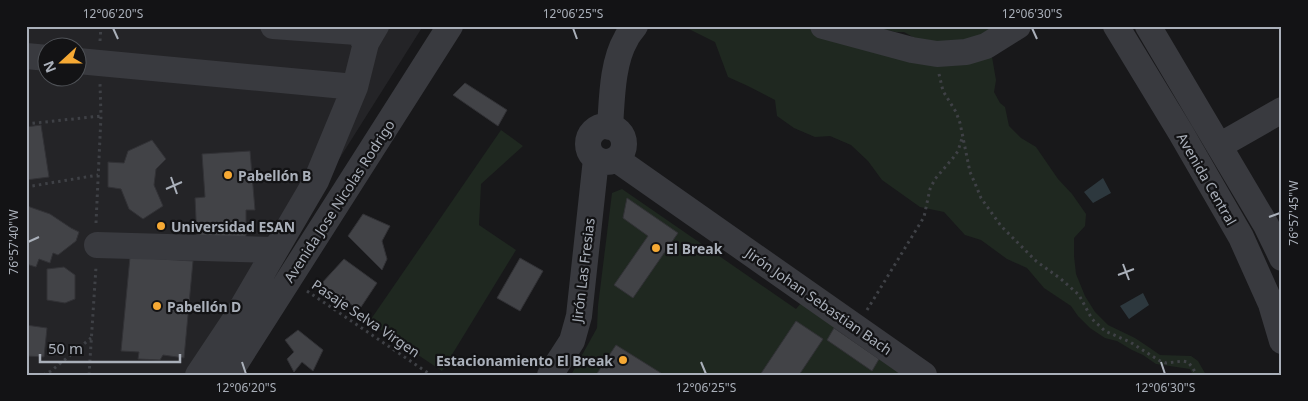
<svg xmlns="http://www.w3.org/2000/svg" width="1308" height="401" font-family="'Noto Sans',sans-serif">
	<rect width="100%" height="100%" fill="#18181a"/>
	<path fill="#242427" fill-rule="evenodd" d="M26,26H423L203,375H26ZM48,48H78V78H48Z"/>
	<path fill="#1f2820" d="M683,26H823L992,57L996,80L994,92L1000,103L1005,107L1009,126L1021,138L1036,147L1058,179L1072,194L1086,214L1085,226L1074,238V256L1076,274L1085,296L1095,312L1108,325L1135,338L1150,348L1160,355L1191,356L1198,361L1206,375H1193L1190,369L1156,364L1143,355L1132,350L1117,341L1105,338L1090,328L1078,316L1071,306L1044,288L1027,268L1007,259L981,240L965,235L944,212L920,207L882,180L868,161L851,145L830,136L815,137L794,128L777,116L775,100L748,86L728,77L715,42Z
		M852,26H995L971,46L918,40L904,32H896L888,30L878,38Z
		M501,130L523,146L481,184L479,225L516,250L442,371L369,322Z
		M622,189L796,309L801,303L901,372L898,375H571L597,328L598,306L612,193Z"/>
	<path fill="#2d383e" d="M1103,178L1111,193L1093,203L1084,192Z
		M1143,293L1149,305L1129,319L1120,306Z"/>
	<path fill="#424347" stroke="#323236" d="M465,83L507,110L498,126L453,95Z
		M41,125L49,177L26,180V127Z
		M152,140L166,159L156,169L154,185L163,206L143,219L129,209L121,189L108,187V162L124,163L128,151Z
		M250,151L255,210H246V240L197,239L195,198L205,197L202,154Z
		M627,198L678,233L633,298L614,285L648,236L623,218Z
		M26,204L30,207L50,214L71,228L79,232L76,241L58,255L53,253L50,263L39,259L36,267L26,264Z
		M363,214L390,226L382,241L387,259L382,270L348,236Z
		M130,257L193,261L184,358L163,355L160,360L138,359L139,352L121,351Z
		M520,258L543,271L520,311L497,298Z
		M344,259L377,283L359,310L321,284Z
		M64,267L75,275V299L65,303L47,300V269Z
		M796,321L823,339L799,375H760Z
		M26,325L47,328L44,357L26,356Z
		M834,328L879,359L872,371L827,340Z
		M298,330L323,350L313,371L302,362L294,372L287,359L294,352L285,340Z
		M616,345L664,375H596Z"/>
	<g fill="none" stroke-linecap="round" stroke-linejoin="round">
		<path stroke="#3f4146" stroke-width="3" stroke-dasharray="2.5 4" stroke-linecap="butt" d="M100,41L101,26
			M939,74L943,91L956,112L960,123L970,172L977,188L981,198L1001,226L1036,261L1061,279L1079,295L1092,319L1105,331L1130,342L1160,361L1166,363L1183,361L1188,362L1192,367L1197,375
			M26,124L101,116
			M26,187L98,175
			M96,223L101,116L100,84
			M307,291L431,375
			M867,310L924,217L930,189L935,179L953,158L958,151L963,135
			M43,375L51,371L91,338
			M89,375L96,267"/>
		<path stroke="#393a3f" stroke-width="26" d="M273,26L357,32L366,43
			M823,26L912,50L937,54L966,52L986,46L1018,26
			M1116,26L1181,133L1241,237L1271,304L1282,341
			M1148,26L1266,225L1282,258
			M26,56L48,58
			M78,61L355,87
			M588 144a18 18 0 1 1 36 0a18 18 0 1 1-36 0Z
			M610,127C612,99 612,63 626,39C628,34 632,30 635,26
			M1219,146L1282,110
			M616,159L924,375
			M97,245L275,250
			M198,375L234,321L316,181L355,87L366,43L376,26
			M228,375L450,26
			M550,375L572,341L579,316L596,159"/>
	</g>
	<path fill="none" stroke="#aab0ba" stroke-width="2" d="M113,28L118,39M573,28L577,39M1032,28L1037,39M171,177L177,194M166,189L182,182M1269,217L1280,213M28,242L39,237M1123,264L1129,280M1118,275L1134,269M242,362L246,374M701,362L706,374M1161,362L1165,374"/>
	<g fill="#f6a934" stroke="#131315" stroke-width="2">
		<circle cx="228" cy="175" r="5"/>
		<circle cx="161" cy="226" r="5"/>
		<circle cx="656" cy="248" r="5"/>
		<circle cx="157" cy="306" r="5"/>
		<circle cx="623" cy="360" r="5"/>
	</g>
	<g text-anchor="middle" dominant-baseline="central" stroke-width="4.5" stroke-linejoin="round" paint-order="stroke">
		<g font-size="14" font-weight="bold" fill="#aab0ba" stroke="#131315" text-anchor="start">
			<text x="238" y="175">Pabellón B</text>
			<text x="171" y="226">Universidad ESAN</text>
			<text x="666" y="248">El Break</text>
			<text x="167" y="306">Pabellón D</text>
			<text x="613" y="360" text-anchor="end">Estacionamiento El Break</text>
		</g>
		<g font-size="14" fill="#aab0ba" stroke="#131315">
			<text transform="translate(1207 179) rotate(60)">Avenida Central</text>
			<text transform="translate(339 201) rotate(-57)">Avenida Jose Nicolas Rodrigo</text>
			<text transform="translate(583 270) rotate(-83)">Jirón Las Fresias</text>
			<text transform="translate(819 301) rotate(35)">Jirón Johan Sebastian Bach</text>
			<text transform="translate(366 318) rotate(34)">Pasaje Selva Virgen</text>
		</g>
	</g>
	<rect width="1308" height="401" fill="none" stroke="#131315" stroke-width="55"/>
	<g transform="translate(62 62) rotate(249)"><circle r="24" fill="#131315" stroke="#4f5257"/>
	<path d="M0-4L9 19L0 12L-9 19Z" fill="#f6a934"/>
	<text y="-8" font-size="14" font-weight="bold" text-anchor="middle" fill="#aab0ba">N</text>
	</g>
	<path d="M40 354v8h140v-8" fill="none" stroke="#aab0ba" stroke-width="2.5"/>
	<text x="48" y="354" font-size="15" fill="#aab0ba" stroke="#131315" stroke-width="4" paint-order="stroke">50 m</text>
	<rect x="28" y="28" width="1252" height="346" fill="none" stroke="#aab0ba" stroke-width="2"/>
	<g font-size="12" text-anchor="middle" fill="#aab0ba">
		<text x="113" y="18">12°06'20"S</text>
		<text x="573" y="18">12°06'25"S</text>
		<text x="1032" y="18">12°06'30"S</text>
		<text transform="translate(1294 213) rotate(-90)" y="4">76°57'45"W</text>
		<text transform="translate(14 242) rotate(-90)" y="4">76°57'40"W</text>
		<text x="246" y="392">12°06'20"S</text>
		<text x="706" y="392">12°06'25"S</text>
		<text x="1165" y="392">12°06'30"S</text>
	</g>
</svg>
